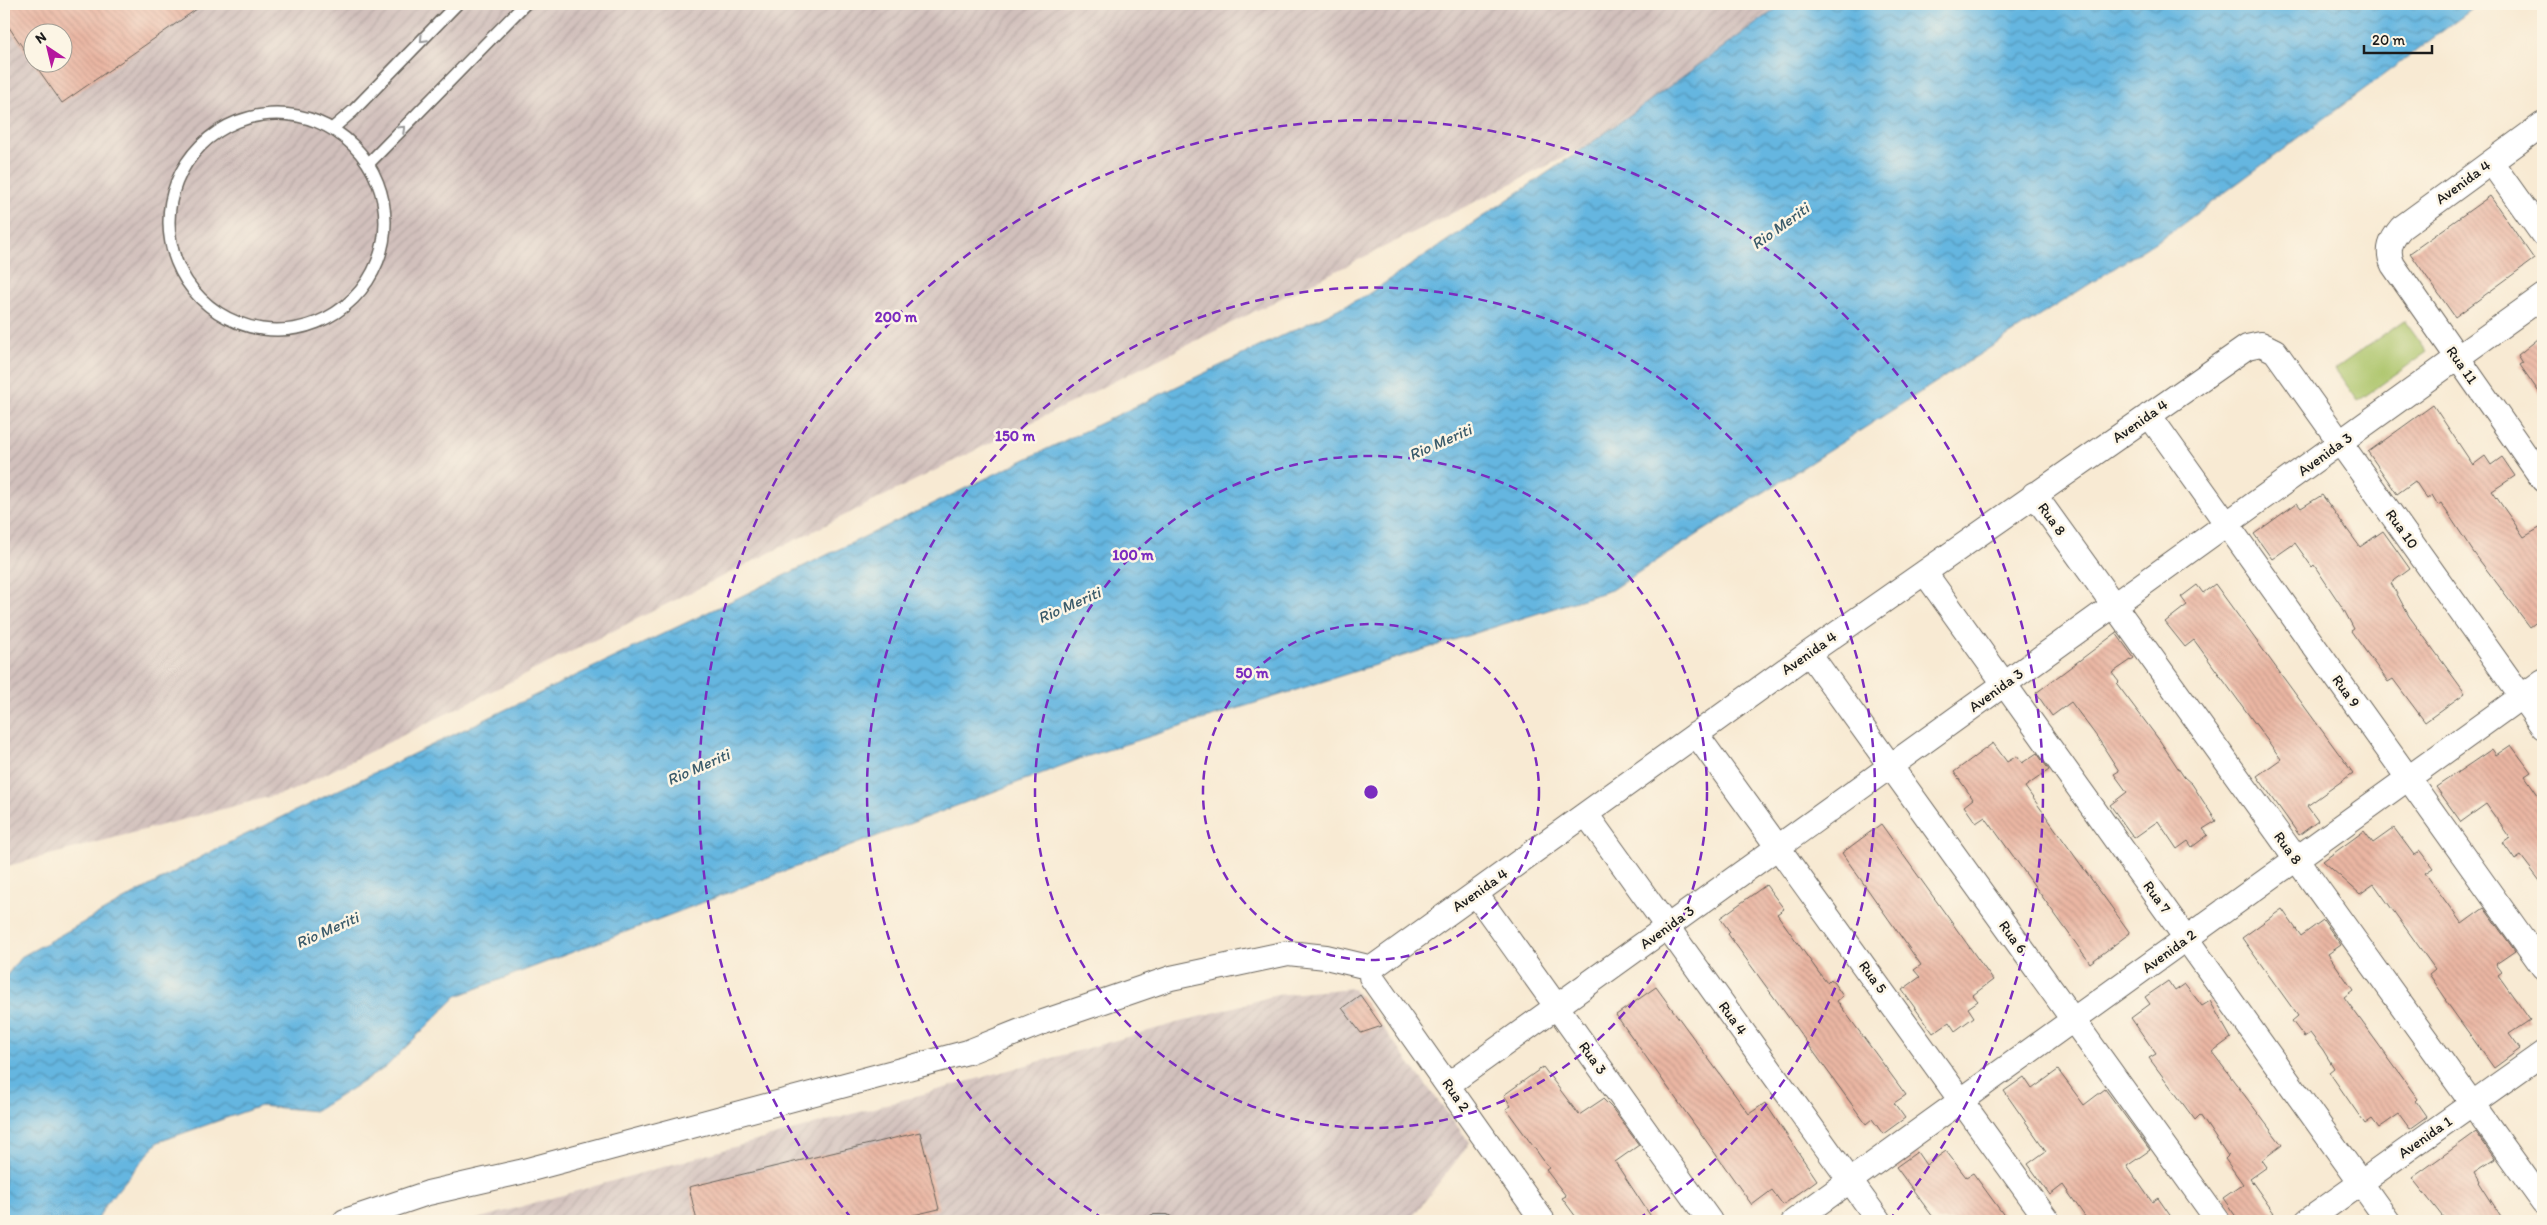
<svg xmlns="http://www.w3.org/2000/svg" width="2547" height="1225" font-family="Itim,sans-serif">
	<defs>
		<pattern id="industrial-furrows" width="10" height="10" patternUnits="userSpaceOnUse" patternTransform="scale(1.25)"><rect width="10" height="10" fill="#d1c0bc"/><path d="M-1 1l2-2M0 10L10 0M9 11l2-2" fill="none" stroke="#b3a4a1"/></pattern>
		<pattern id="water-waves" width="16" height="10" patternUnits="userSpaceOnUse" patternTransform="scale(1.25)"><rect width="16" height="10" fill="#65b6e0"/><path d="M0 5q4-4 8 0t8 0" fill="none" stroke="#5293b5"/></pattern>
		<pattern id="building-back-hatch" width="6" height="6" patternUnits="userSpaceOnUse" patternTransform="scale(1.25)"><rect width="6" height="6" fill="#eab6a3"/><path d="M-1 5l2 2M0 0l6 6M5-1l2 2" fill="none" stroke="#c89c8c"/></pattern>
	</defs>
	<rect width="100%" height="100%" fill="#fcf5e5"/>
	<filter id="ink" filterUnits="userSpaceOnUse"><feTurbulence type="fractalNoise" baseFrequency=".02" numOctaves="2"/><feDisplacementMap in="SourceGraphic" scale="10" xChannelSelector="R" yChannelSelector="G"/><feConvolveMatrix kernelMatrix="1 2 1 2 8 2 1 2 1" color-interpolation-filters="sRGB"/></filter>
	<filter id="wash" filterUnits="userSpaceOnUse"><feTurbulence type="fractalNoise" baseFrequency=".0096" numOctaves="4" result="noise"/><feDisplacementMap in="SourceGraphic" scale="20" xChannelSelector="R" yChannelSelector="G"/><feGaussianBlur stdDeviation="1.12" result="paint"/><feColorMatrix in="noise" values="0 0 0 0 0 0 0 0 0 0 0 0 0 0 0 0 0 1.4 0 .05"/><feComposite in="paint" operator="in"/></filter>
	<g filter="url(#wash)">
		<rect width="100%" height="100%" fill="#f8ead3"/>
		<path fill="url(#industrial-furrows)" fill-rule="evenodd" d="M4,4H1783L1587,146L291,791L4,867ZM32,32H62V62H32Z
			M1353,988L1470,1143L1409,1221H470L1277,995Z"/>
		<path fill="#abc469" stroke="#647042" d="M2404,320L2427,352L2358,401L2335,369Z"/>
		<path fill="url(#water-waves)" stroke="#40697e" d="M1783,4H2479L2177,228L1611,590L1082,758L457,996L386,1067L316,1111L260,1106L158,1142L105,1205L97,1221H4V979L21,957L214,850L1367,295L1587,146Z"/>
		<g id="blocks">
			<path fill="url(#building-back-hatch)" d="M4,4H204L62,103L33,62H62V32H32V61L4,20Z
				M2490,196L2534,259L2455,317L2410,253Z
				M2543,335V398L2520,365L2523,363L2518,355Z
				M2433,405L2473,465L2485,456L2491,465L2502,457L2515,476L2492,491L2524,537L2543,526V617L2530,627L2474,553L2441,503L2438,505L2432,495L2427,499L2415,481L2397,494L2368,452Z
				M2322,495L2360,547L2383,531L2410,569L2391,583L2409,616L2465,693L2425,722L2393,679L2388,682L2351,631L2354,629L2344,610L2314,565L2312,567L2295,543L2272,559L2254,534L2297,503L2301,508Z
				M2215,584L2353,773L2307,806L2318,821L2299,835L2257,776L2281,759L2194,640L2185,647L2165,622L2187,605L2181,597L2197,585L2203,593Z
				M2116,633L2134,658L2112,673L2119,682L2117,684L2160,741L2184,777L2192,784L2216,821L2203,829L2208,835L2192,847L2188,841L2177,849L2158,821L2134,838L2110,805L2127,792L2114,774L2119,771L2097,737L2071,702L2052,716L2036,693Z
				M1993,743L2007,762L2017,756L2022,763L2037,753L2049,770L2025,787L2130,933L2090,963L1985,817L1976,823L1964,806L1973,799L1954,772Z
				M2511,745L2531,772L2525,776L2543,802V885L2521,856L2515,860L2503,843L2510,838L2486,804L2461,822L2436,787L2492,749L2496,755Z
				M1881,824L1993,980L1973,995L1978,1001L1968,1008L1974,1017L1955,1031L1949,1022L1933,1033L1902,990L1920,977L1914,970L1921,965L1842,853Z
				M2394,828L2414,855L2420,851L2433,868L2425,873L2462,924L2484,908L2515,951L2496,964L2502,972L2498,975L2530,1020L2509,1034L2520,1049L2494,1068L2445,1000L2446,999L2429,974L2435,969L2374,884L2360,894L2323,861L2364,831L2373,843Z
				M1766,885L1784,909L1777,914L1819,973L1827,983L1831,979L1843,996L1837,1001L1906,1095L1894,1103L1905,1118L1883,1134L1872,1119L1866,1124L1728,934L1730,932L1720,918Z
				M2282,909L2301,936L2323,920L2341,945L2328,954L2353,990L2344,997L2418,1099L2416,1101L2427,1117L2410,1129L2399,1114L2379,1128L2372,1119L2365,1124L2329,1072L2334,1068L2323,1050L2310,1033L2304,1037L2292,1021L2298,1016L2242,938Z
				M2168,981L2175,991L2185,984L2202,1006L2210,1001L2231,1038L2212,1052L2282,1145L2262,1160L2267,1167L2250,1179L2274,1213L2272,1214L2276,1221H2239L2223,1198L2243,1184L2225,1159L2228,1156L2200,1115L2195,1120L2149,1058L2156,1054L2131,1018L2150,1004L2145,997Z
				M1656,987L1749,1114L1765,1103L1817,1180L1783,1205L1772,1190L1752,1205L1616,1015Z
				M1360,995L1382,1026L1361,1033L1342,1008Z
				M1543,1067L1579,1115L1603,1099L1612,1108L1639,1145L1615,1162L1654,1221H1579L1562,1198L1566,1196L1546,1170L1549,1168L1506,1109L1511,1106L1504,1095Z
				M2058,1070L2084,1105L2105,1089L2150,1150L2127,1166L2152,1202L2158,1198L2174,1221H2088L2063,1185L2050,1195L2028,1164L2046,1151L2004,1091L2024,1077L2032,1089Z
				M920,1132L939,1209L888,1221H697L689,1187Z
				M2476,1132L2495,1159L2475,1172L2480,1181L2479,1182L2504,1221H2446L2412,1178Z
				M1946,1151L1966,1177L1973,1173L2008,1221H1936L1896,1167L1917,1152L1926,1165Z"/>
		</g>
	</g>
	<g filter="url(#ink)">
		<use href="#blocks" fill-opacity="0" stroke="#69645c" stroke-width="1"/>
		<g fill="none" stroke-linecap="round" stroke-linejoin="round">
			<g stroke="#69645c" stroke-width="14">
				<path id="lane" d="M169 222a108 108 0 1 1 216 0a108 108 0 1 1-216 0Z
					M333,128L353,111L457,4
					M368,164L525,4
					M1154,1221H1166"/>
			</g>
			<g stroke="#69645c" stroke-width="26">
				<path id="street" d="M2543,124L2401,228C2391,240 2386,250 2393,265L2543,480
					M2491,162L2543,235
					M2149,415L2543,967
					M2034,494L2543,1202
					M1925,573L2388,1221
					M1809,653L2218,1221
					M1696,734L2048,1221
					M1586,814L1879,1221
					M1476,894L1710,1221
					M1449,1084L2543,296
					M345,1221L428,1193L520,1172L968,1052L1043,1022L1171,978L1288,953L1326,957L1372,968
					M1543,1221L1371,977L1372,968L1809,653L2247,347L2261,344L2275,351L2543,727
					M1794,1221L2543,681
					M2307,1221L2543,1053"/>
			</g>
			<use href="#lane" stroke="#fff" stroke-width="11"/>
			<use href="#street" stroke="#fff" stroke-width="24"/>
		</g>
		<defs><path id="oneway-chevron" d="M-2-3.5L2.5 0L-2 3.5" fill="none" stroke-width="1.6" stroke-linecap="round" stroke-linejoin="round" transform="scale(1.25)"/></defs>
		<g stroke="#999">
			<use href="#oneway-chevron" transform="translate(423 39) rotate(134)"/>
			<use href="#oneway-chevron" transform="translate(402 129) rotate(-44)"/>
		</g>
	</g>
	<g fill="none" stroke="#7b2cbf" stroke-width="2.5" stroke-dasharray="9 6">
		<circle cx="1371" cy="792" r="168"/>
		<circle cx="1371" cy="792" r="336"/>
		<path d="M1104 1219A504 504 0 1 1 1638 1219"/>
		<path d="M852 1219A672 672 0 1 1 1890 1219"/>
	</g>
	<g text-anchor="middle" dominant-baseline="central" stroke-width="5" stroke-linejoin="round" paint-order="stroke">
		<g font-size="15" fill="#1c1c1c" stroke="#fcf5e5">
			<text transform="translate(2463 182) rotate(-36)">Avenida 4</text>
			<text transform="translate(2462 365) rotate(55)">Rua 11</text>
			<text transform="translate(2140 421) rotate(-35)">Avenida 4</text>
			<text transform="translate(2325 454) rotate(-36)">Avenida 3</text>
			<text transform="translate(2052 519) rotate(54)">Rua 8</text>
			<text transform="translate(2402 529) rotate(54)">Rua 10</text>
			<text transform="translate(1809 653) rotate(-35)">Avenida 4</text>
			<text transform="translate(1996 690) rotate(-36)">Avenida 3</text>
			<text transform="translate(2346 691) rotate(54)">Rua 9</text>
			<text transform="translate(2288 848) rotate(54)">Rua 8</text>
			<text transform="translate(1480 890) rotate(-35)">Avenida 4</text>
			<text transform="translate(2157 897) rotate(54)">Rua 7</text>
			<text transform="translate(1667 927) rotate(-36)">Avenida 3</text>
			<text transform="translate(2013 937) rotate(54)">Rua 6</text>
			<text transform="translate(2169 951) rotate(-36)">Avenida 2</text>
			<text transform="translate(1873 977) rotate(54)">Rua 5</text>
			<text transform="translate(1733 1018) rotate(54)">Rua 4</text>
			<text transform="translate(1593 1058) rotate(54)">Rua 3</text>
			<text transform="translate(1456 1095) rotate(55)">Rua 2</text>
			<text transform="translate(2425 1137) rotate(-35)">Avenida 1</text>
		</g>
		<g font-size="16" font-style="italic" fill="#395a6a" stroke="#fcf5e5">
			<text transform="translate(1780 226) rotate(-36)">Rio Meriti</text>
			<text transform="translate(1440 442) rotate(-24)">Rio Meriti</text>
			<text transform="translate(1069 605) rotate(-24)">Rio Meriti</text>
			<text transform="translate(698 767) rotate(-24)">Rio Meriti</text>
			<text transform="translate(327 930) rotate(-24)">Rio Meriti</text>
		</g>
	</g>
	<circle cx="1371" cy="792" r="8" fill="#7b2cbf" stroke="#fcf5e5" stroke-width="2.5"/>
	<g font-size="15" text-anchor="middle" font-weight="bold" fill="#7b2cbf" stroke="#fcf5e5" stroke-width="5" stroke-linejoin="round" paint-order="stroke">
		<text x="896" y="322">200 m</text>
		<text x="1015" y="441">150 m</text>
		<text x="1133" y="560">100 m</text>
		<text x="1252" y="678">50 m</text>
	</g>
	<rect width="2547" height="1225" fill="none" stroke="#fcf5e5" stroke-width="20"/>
	<g transform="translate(48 48) rotate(325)"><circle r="24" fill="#fcf5e5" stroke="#a29e95"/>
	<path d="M0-4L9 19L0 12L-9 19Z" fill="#b5179e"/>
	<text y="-8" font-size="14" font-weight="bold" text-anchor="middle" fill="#1c1c1c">N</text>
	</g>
	<path d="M2364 45v8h68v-8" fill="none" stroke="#1c1c1c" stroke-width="2.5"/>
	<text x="2372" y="45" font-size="15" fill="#1c1c1c" stroke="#fcf5e5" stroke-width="4" paint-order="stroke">20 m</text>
</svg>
